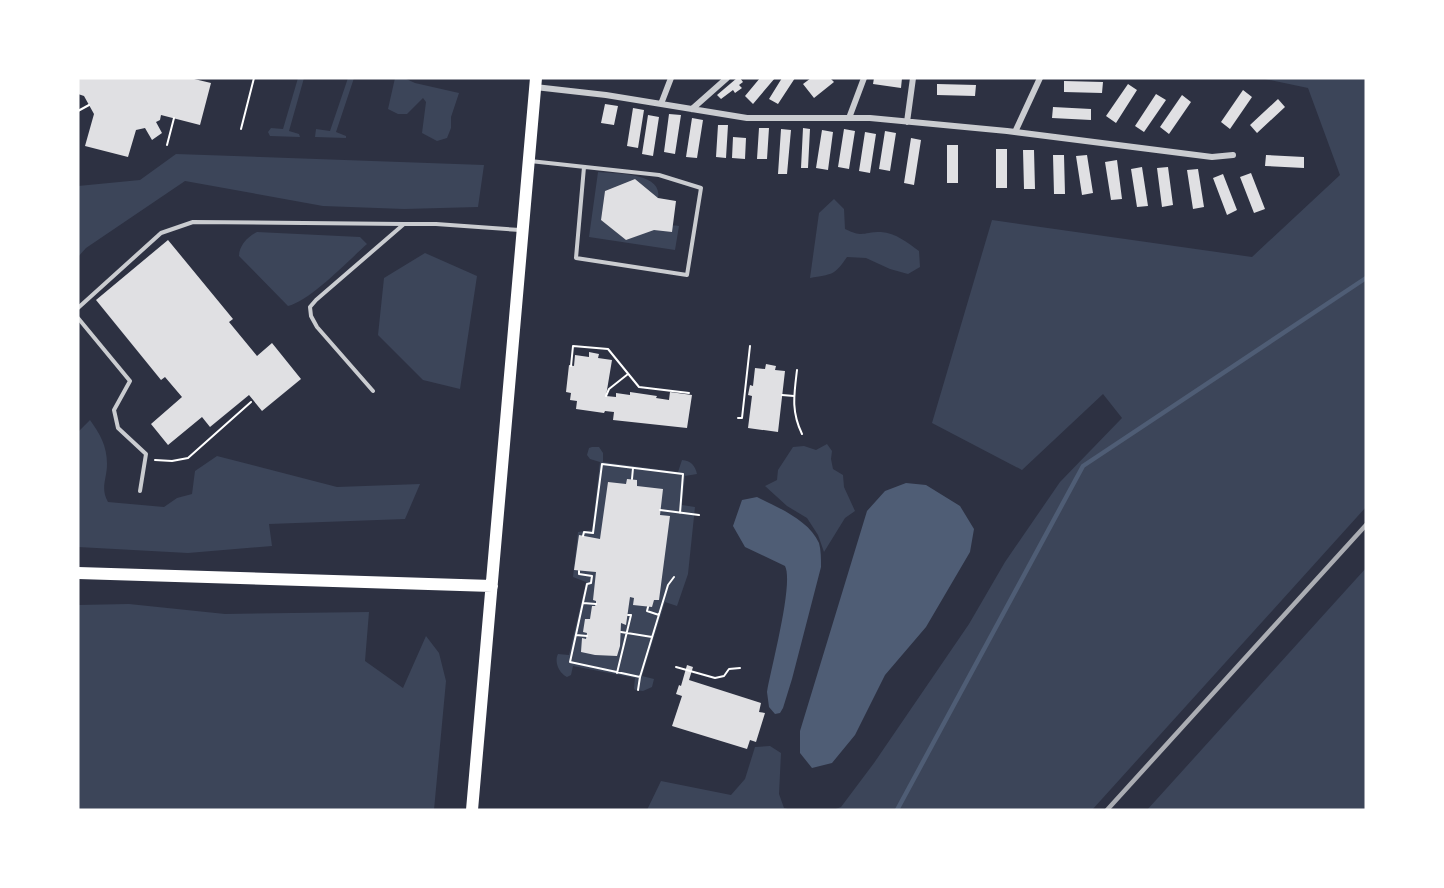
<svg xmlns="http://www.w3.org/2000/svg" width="1444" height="888" font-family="Jost,sans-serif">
	<rect width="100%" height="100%" fill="#2d3142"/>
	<path fill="#3c4559" d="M298,78H304L289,131L299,134L300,137L270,136L268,132L271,128L283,129Z
		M348,78H354L336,132L346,136V138L315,137L316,129L330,131Z
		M395,78H404L415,83L459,93L451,117V128L447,138L437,141L422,133L426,102L423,98L407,114H398L388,109Z
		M1260,78H1366V507L1092,810H833L841,807L874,763L969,624L1005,562L1060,482L1122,418L1103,394L1022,470L932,423L992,220L1252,257L1340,175L1308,88Z
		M176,154L484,165L478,207L404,209L323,206L185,181L86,248L78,257V186L140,180Z
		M598,172C615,174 663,172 658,198L635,179L605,191L601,220L626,240C641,235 662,223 679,226L675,250L589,237Z
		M834,199L844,209L845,229C864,238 862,232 881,232C896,233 908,243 919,251L920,267L908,274L890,269L866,258L847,257C834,276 832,274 810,278L819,213Z
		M257,232L360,237L367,244C349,260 310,301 288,306L239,256C239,246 247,237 257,232Z
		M425,253L477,276L460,389L423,380L378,335L384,278Z
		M90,420C100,434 107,446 107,464C107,479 100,488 108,502L164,507L177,498L192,494L195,471L217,456L337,487L420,484L405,519L269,524L272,546L188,553L78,547V432Z
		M827,444L832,451L831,459L833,469L843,475L844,487L855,511L845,518L824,552L818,535L807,518L787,506L765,486L777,480L778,470L793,447L804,446L816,450Z
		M592,447H599L603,453V462L678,472L682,460C691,461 695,465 697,474L685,476L682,505L695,507L688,574L677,606L665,602L642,676L654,679L652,687L643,691L635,690L634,688L635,678L573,666L571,675L567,677C559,673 554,662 558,654L569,655L586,582L573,577L578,532L592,530L600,462L590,459L587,455L589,448Z
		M1366,568L1365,810H1147Z
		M129,604L225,614L369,612L365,661L403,688L426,636L439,653L446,681L434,810H78V605Z
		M770,746L781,753L779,794L784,808L791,810H647L661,781L731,795L745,779L755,747Z"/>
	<path fill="#4f5d75" d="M906,483L926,485L960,506L974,529L970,552L926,627L885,675L855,735L832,763L812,768L800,753V731L867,511L885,491Z
		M757,497C777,507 809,520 819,543C821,550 821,559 821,567L792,679L783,708L780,713L775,714L769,707L767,692C771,668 794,583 785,566L745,547L733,526L742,500Z"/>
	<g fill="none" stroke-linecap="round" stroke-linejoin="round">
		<path stroke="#4f5d75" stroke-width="4.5" d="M897,810L1083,466L1366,278"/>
	</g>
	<path fill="#e0e0e3" d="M78,78H190L211,83L200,125L161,115L160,120L156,122L162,133L152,140L145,128L136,130L128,157L85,146L94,114L84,96L78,94Z
		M737,78H740L743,82L739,85L742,88L735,93L733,90L721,99L717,95Z
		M760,78H775L753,104L745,96Z
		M782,78H795L778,104L769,99Z
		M811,78H830L834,82L814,98L803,84Z
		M874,78H902L901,88L873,84Z
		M1064,81L1103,82L1102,93L1064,92Z
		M937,84L976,85L975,96L937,95Z
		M1128,84L1137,90L1116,123L1106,116Z
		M1243,90L1252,97L1230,129L1221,122Z
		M1156,94L1166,100L1144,132L1135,126Z
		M1182,95L1191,102L1169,134L1160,127Z
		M1278,99L1285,107L1257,133L1250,125Z
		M605,104L618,106L614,125L601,123Z
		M1053,107L1091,109V120L1052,118Z
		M633,108L644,110L638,148L627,146Z
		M669,114L681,115L675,154L664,152Z
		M648,115L659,117L653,156L642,154Z
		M692,118L703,120L697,158L686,157Z
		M718,125H728L726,158L716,157Z
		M759,128H769L767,159H757Z
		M803,128L810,129L808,168H801Z
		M781,129L791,130L787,174H778Z
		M844,129L855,131L849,169L838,167Z
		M822,130L833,132L828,170L816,168Z
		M885,131L896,133L890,171L879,169Z
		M865,132L876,134L870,173L859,171Z
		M733,137L746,138L745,159L732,158Z
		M911,138L921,140L914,185L904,183Z
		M947,145H958V183H947Z
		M996,149H1007V188H996Z
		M1023,150H1034L1035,189H1024Z
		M1053,155H1064L1065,194H1054Z
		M1087,155L1093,193L1082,195L1076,156Z
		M1266,155L1304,157V168L1265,166Z
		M1117,160L1122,199L1111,200L1105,162Z
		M1142,167L1148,206L1137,207L1131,169Z
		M1168,167L1173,205L1162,207L1157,168Z
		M1198,169L1204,207L1193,209L1187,170Z
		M1251,173L1265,209L1254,213L1240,177Z
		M1223,174L1237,210L1227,215L1213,178Z
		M635,179L658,198L676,201L672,232L654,230L626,240L601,220L605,191Z
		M168,240L233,319L229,322L257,356L272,343L301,379L262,411L249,395L210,427L202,417L168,445L151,424L182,397L165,377L161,380L96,300Z
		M589,352L599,354L598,358L612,360L606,396L616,397V393L630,395V392L657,396L656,398L669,400L670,392L692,395L687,428L613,420L614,412L605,411L604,413L576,409L577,401L570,400L571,393L566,392L569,365L574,366L575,355L589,357Z
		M766,364L776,366L775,370L785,371L778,432L748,428L752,396L748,395L750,385L753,386L755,368L765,369Z
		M627,479L637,480V486L663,489L660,515L670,516L659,600H654L652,607L633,605L634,598L630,597L626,625L621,623L620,646L617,656L595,655L581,652L582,638L586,639L587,633L583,632L585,619H590L592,606H595L596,604V601L593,600L596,572L574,570L579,535L600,539L608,482L626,484Z
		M687,665L693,667L689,680L761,703L759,712L765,713L756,742L750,740L747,749L672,726L682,696L676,694L679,685L681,686Z"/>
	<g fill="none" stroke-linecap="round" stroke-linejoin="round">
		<path stroke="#fff" stroke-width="2" d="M78,111L89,105
			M241,129L254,78
			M167,145L174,118
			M571,366L573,346L608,349L639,387L689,393
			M797,370C794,395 791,411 802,434
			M782,395L794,396
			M606,396L609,389L628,374
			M738,418H742L750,346
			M155,460L172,461L188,458L251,402
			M632,479L633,468
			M660,510L699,515
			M583,536L584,532L593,533L602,464L683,474L680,513
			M579,571V574L592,576L591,583L587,584L570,662L640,677L668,585L674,577
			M583,603L596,604
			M648,607L647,611L659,615
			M621,632L652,637
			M576,635L587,636
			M676,667L715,678L724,676L729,669L740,668
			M617,673L631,615H628
			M638,690L640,677"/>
		<path stroke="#caccd0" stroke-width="4" d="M530,161L659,175L701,188L687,275L576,258L584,167
			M78,308L161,233L193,222L404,224
			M78,318L130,381L114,410L118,428L146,454L140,491
			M373,391L317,327L311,316L310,307L316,300L404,224H436L520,230"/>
		<path stroke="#caccd0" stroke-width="6" d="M535,87L606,95L747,118H870L1007,131L1212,157L1233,155
			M661,104L671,78
			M692,109L727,78
			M849,118L864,78
			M907,122L913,78
			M1015,132L1040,78"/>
		<path stroke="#fff" stroke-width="12" d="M78,573L492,586
			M472,810L536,78"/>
		<path stroke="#abadb3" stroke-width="4.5" d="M1107,810L1366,525"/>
	</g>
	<rect width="1444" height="888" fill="none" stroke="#ffffff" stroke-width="159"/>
</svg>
